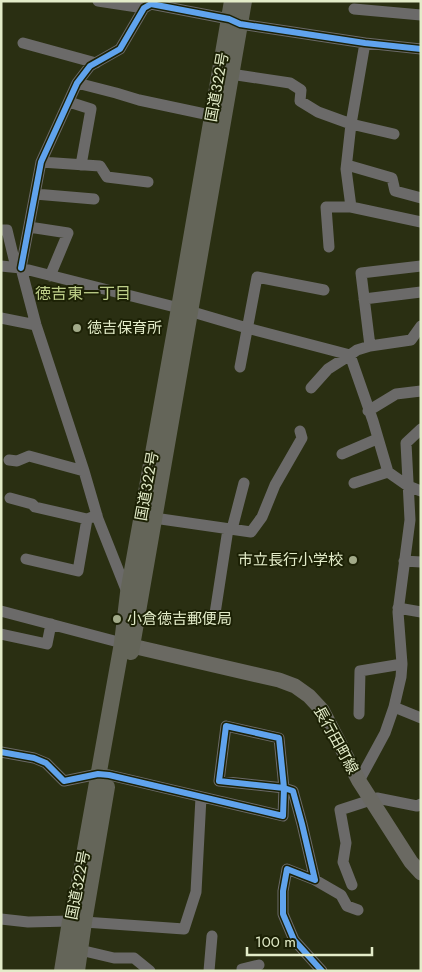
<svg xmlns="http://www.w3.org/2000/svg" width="422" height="972" font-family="Jost,'Noto Sans JP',sans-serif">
	<rect width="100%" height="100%" fill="#2a2f12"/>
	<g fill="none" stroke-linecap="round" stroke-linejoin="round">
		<path stroke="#6b6a69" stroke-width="11" d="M98,1L144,8
			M354,9L421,15
			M23,43L96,63
			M224,73L290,83L301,90L300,101L318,112L351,124L394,134
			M77,83L116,93L139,100L219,117
			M69,102L91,109L81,165
			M41,162L100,166L107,177L148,182
			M347,165L392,178L395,191L421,198
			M35,194L94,199
			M351,207L421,222
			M29,227L68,233L50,276
			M1,230H7L14,259L21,268L36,325L84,471L98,519L127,592
			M329,247L326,207H351L346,169L351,124L365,43
			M1,266L21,268L179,308L247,328L350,355L373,421L388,472L408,486L421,491
			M421,266L361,273L370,346L411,340L421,326
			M21,268L41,162L77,83L90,66L120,49L144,8L151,4L229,19L240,24L365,43L421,49
			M364,299L421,292
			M1,318L36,325
			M240,367L257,277L324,290
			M311,388L328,369L350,355L357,350L370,346
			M368,411L396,394L421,391
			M342,454L377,439
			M9,460L17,461L29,456L84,471
			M354,483L388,472
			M10,498L32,504L35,507L87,519
			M154,518L251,532L262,517L275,485L302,438L300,431
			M232,529L244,483
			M26,559L78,571L87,519L97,515
			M404,561L421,562
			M398,608L421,612
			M1,611L122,643
			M214,620L228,529
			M1,634L47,644L51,624
			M394,707L421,718
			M359,714L360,671L402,664
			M1,752L34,758L46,763L64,781L98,774L109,775L283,816L284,788L219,781L226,726L279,738L284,788L293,791L302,824L315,880L287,869L283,891V914L294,940L322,971
			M359,781L385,733L394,707L401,677L402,664L398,612L410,520L406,443L421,429
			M315,880L341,895L347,906L358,910
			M352,885L343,862L346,843L340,810L377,798L417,806L421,804
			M1,919L28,922L70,921L184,929L196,892L201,797
			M80,950L114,958H134L150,971
			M209,971L212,936
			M242,971V969L259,965"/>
		<path stroke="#6a6962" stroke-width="15" d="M122,643L132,646L279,680L295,686L309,696L322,710L359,781L411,862L421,873"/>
		<path stroke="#646559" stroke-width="16" d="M131,652L244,1
			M62,971L70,921L79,883L122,643L128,593L179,308L232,1
			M77,971L84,922L107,787"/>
		<g stroke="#1c2105" stroke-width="9">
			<path id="cycleway" d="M21,268L41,162L77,83L90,66L120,49L144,8L151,4L229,19L240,24L365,43L421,49
				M1,752L34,758L46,763L64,781L98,774L109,775L283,816L284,788L219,781L226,726L279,738L284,788L293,791L302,824L315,880L287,869L283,891V914L294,940L322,971"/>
		</g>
		<use href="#cycleway" stroke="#60a3ed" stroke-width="6"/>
	</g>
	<g fill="#a2aa89" stroke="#1c2105" stroke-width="2">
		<circle cx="77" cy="328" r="5"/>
		<circle cx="353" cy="560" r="5"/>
		<circle cx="117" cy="619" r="5"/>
	</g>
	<g text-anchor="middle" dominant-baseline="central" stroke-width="4" stroke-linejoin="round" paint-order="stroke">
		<g font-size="15" fill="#e3ecc9" stroke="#1c2105">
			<text transform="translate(217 87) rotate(-80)">国道322号</text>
			<text transform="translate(147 486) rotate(-80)">国道322号</text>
			<text transform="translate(336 740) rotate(61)">長行田町線</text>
			<text transform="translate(78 885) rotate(-79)">国道322号</text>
		</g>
		<g font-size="15" fill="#e3ecc9" stroke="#1c2105" text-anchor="start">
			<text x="87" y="328">徳吉保育所</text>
			<text x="343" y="560" text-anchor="end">市立長行小学校</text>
			<text x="127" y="619">小倉徳吉郵便局</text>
		</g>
		<g font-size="16" fill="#bdce88" stroke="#1c2105">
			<text x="83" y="293">徳吉東一丁目</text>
		</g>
	</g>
	<rect width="422" height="972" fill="none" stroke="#e3ecc9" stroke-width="5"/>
	<path d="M247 947v8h125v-8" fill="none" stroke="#e3ecc9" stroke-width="2.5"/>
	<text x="255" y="947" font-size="15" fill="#e3ecc9" stroke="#1c2105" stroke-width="4" paint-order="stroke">100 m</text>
</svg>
